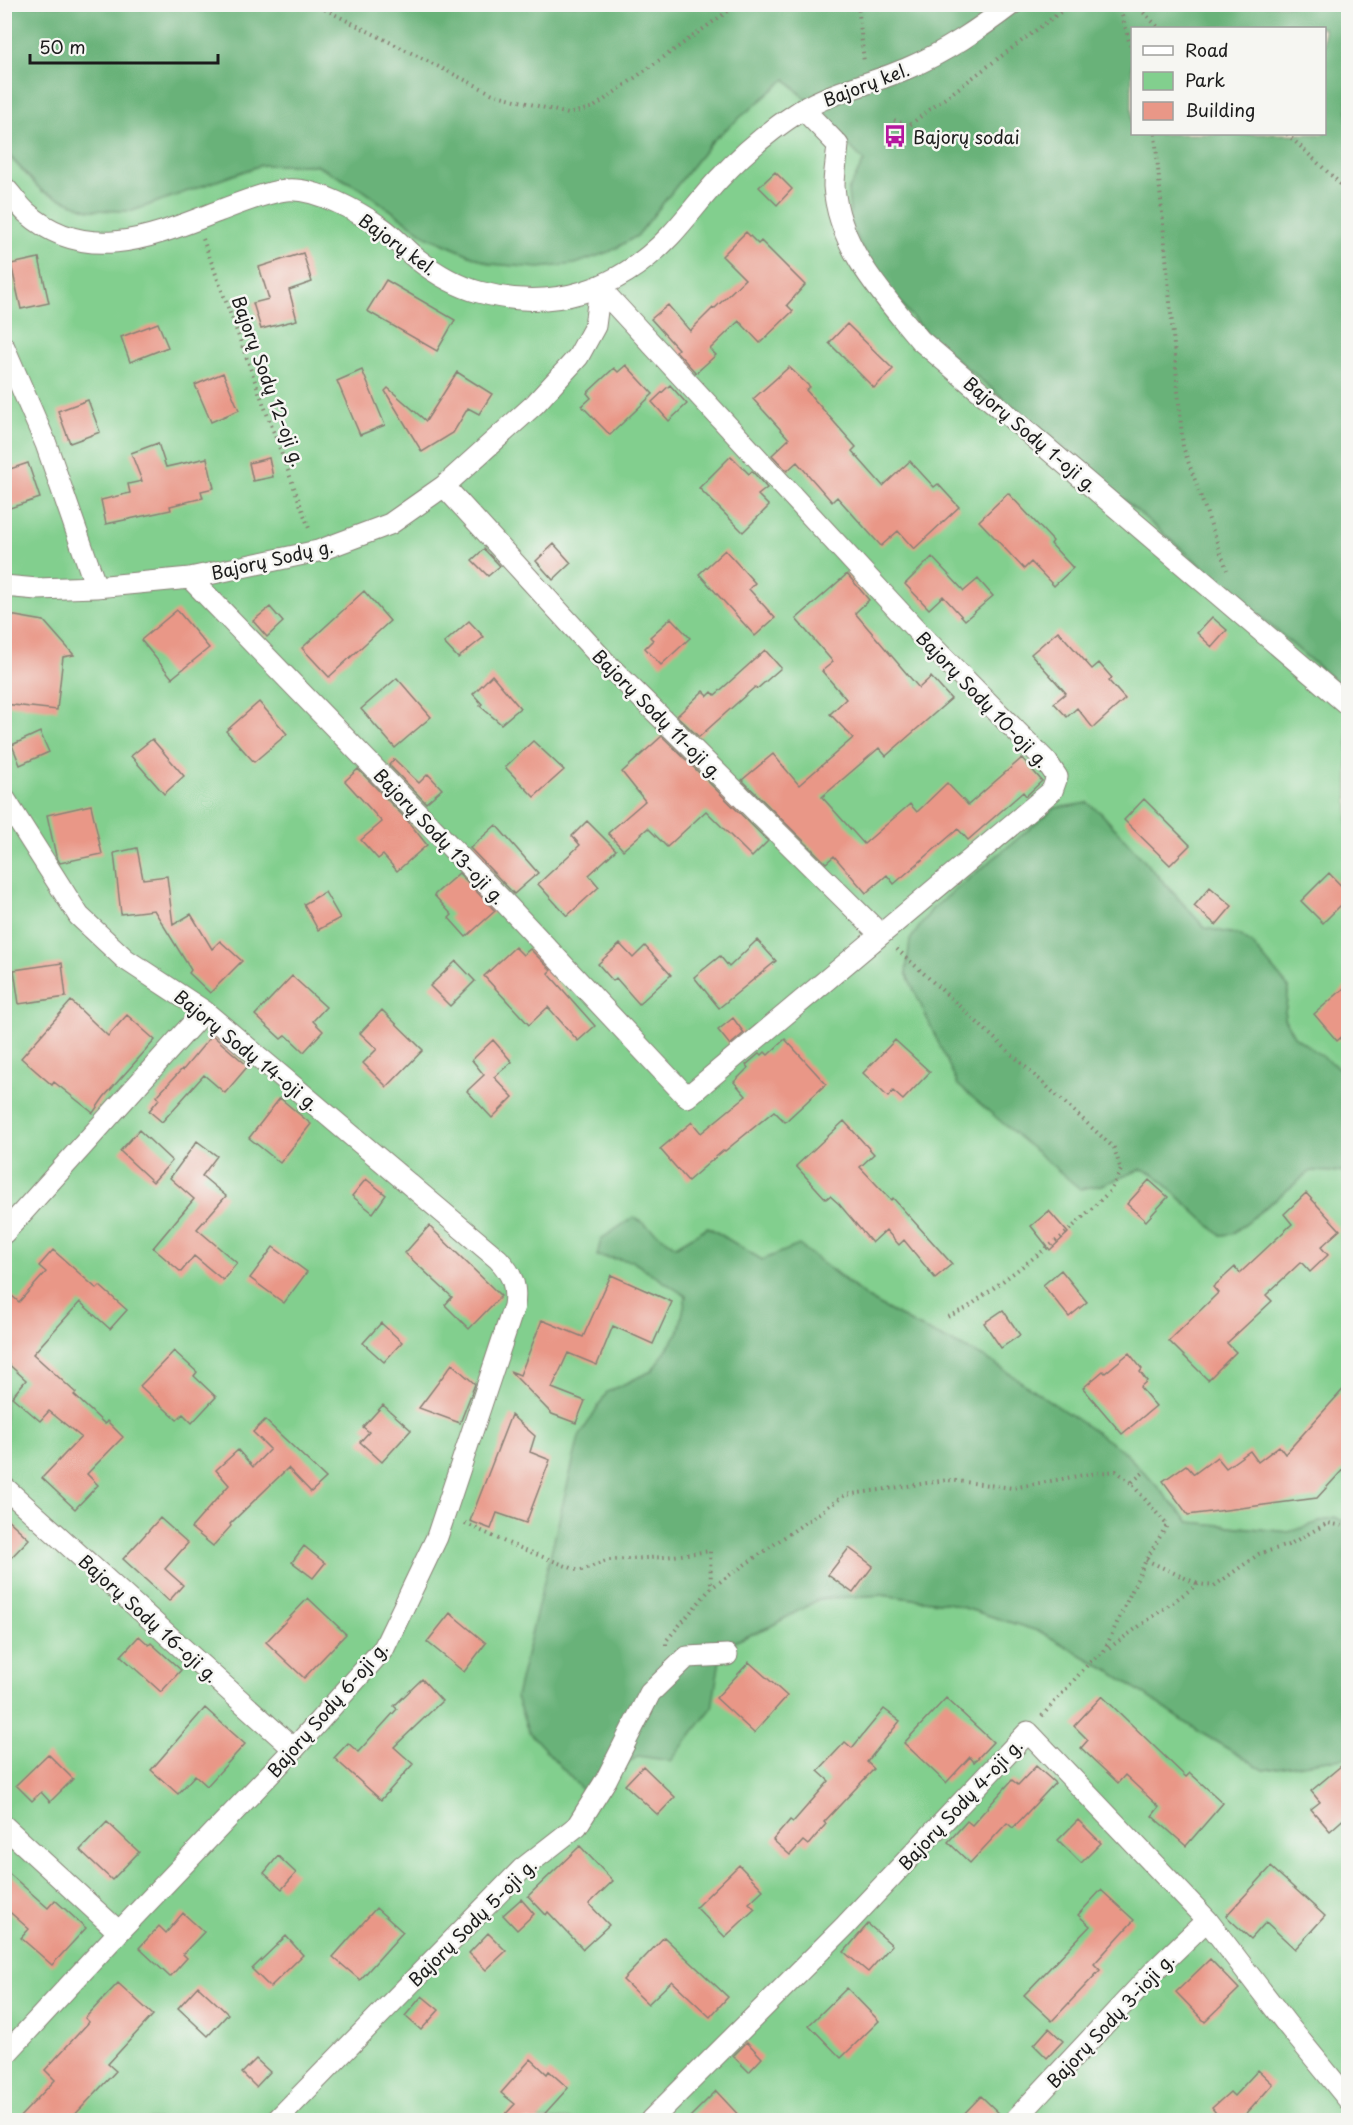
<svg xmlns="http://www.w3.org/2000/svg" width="1353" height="2125" font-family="'Playpen Sans',sans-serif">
	<rect width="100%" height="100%" fill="#f6f6f2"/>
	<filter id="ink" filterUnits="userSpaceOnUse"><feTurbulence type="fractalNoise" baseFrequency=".0167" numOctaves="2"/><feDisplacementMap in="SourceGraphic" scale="12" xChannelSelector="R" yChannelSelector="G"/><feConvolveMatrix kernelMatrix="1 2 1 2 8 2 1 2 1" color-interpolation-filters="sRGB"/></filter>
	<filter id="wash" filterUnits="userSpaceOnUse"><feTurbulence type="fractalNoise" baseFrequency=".008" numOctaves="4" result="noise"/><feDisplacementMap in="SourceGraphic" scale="24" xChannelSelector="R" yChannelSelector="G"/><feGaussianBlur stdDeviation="1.35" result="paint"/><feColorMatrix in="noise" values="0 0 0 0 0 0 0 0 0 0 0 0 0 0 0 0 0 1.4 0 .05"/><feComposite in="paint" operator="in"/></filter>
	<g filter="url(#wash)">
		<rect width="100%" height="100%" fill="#f3e4ce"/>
		<path fill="#82cf8e" stroke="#4f7655" stroke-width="1.5" d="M785,78L865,161L848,191L925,333L1093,473L1348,692V1075L1294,1036L1284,1018L1289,988L1240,935L1206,929L1101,813L1088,803L1102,1185L1142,1169L1154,1174L1220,1235L1232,1234L1311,1171L1339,1172L1348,1171V1524L1335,1517L1289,1532L1189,1522L1144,1472L1122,1450L986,1358L915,1325L869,1299L833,1270L762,1260L708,1227L676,1247L632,1261L687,1296L679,1332L652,1371L607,1392L586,1794L638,1756L722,1647L771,1626L819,1599L881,1595L949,1603L1041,1632L1111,1672L1203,1734L1264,1770L1348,1756V2120H5L4,151L42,191L89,210L132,211L261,165H316L360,188L428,237L491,264L637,236L712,141Z"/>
		<path fill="#69b279" stroke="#42674a" stroke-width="1.5" fill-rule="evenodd" d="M5,5H1348V692L1093,473L925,333L883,281L861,247L851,221L848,191L864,161L786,79L712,141L637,236L611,251L575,264L539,268L491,264L428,237L360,188L316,165H261L132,211L89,210L42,191L5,151ZM1132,28H1324V134H1132Z
			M1088,803L1101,813L1205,928L1240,935L1253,945L1289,988L1284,1018L1294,1036L1348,1075V1171L1339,1172L1311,1171L1232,1234L1220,1235L1154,1174L1142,1169L1102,1185L1080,1189L958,1085L906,973L910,940L932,909L1055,808Z
			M634,1217L676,1246L708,1227L762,1260L799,1245L869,1299L915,1325L986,1358L1122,1450L1144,1472L1189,1522L1289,1532L1335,1517L1348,1524V1757L1264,1770L1203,1734L1111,1672L1041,1632L949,1603L881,1595L819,1599L771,1626L722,1647L712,1708L671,1761L638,1756L586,1794L528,1731L516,1697L579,1437L607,1392L652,1371L679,1331L686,1296L632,1261L597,1256L601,1239Z"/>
		<g id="blocks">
			<path fill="#e99787" d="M775,172L792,189L777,205L759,187Z
				M746,232L758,244L761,241L805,285L787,305L793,311L760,343L739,321L710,349L716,355L696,373L676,351L678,349L651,319L668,305L690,331L713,308L714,309L745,279L722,256Z
				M303,253L312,282L289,290L297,320L261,329L253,303L269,299L259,267Z
				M39,258L49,303L21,309L11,264Z
				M386,280L455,320L437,351L367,311Z
				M158,323L168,347L130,362L121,337Z
				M847,324L893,369L874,388L829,343Z
				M626,365L653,394L610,435L582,406L591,398L587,393L614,368L618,372Z
				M789,367L810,387L806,390L856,447L852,451L883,486L910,461L934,487L938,484L959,507L914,549L898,531L881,546L837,497L832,502L797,462L787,471L772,455L789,439L753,399Z
				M362,370L385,425L360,435L337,381Z
				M457,372L492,394L479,414L468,408L453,433L422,452L385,391L388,388L426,421Z
				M223,373L239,410L211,422L195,385Z
				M670,385L687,404L669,421L652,402Z
				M88,400L100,432L70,443L58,411Z
				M158,443L166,467L207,458L214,488L201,491L203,498L170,506L171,510L106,524L101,500L130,493L128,484L142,481L131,453Z
				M731,456L749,474L752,471L767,488L758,495L769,506L743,532L699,488Z
				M269,458L273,477L253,481L249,463Z
				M28,463L40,498L4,510V471Z
				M1008,493L1053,541L1051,544L1073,568L1054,586L1031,562L1024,569L979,521Z
				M554,544L571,563L553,580L536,561Z
				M484,549L500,566L488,576L472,560Z
				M725,550L755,583L749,589L775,618L755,636L699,574Z
				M932,557L964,591L978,579L993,596L965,620L943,596L929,609L905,584Z
				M847,574L869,600L855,613L919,688L931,677L951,699L886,756L879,748L822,797L864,844L910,804L917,812L947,783L968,805L1022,758L1042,781L1026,796L1023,792L968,840L958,829L894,884L887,875L866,893L834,856L826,863L742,780L773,754L799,785L853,738L830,714L846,699L822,671L833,662L796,619Z
				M364,591L390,621L329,677L302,648Z
				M270,607L283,622L267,637L253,621Z
				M177,610L209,648L172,678L141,640Z
				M4,614L44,621L74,655L63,657L57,710L4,704Z
				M1212,617L1227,630L1212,647L1197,633Z
				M671,618L690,638L661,665L645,648L653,640L650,637Z
				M469,621L484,637L458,658L444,643Z
				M1058,631L1092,669L1099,663L1112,678L1109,681L1125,699L1093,728L1077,708L1067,717L1054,703L1066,693L1031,654Z
				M765,650L781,668L757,689L755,687L699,737L677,716L703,691L708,696L712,692L715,695Z
				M492,675L520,708L501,724L480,706L482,704L473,694Z
				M397,678L431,717L395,748L361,709Z
				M259,702L287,734L254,762L226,731Z
				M40,732L49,752L20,765L12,745Z
				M662,736L768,841L752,857L706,811L667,847L648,828L623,850L608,833L645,801L622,772Z
				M152,739L184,776L164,794L131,756Z
				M533,741L564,770L534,797L505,767Z
				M394,759L419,783L428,774L442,789L426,803L389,765Z
				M358,769L407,820L427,845L397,871L383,855L378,859L361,840L382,822L345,781Z
				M1144,799L1190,845L1170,865L1124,820Z
				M91,805L102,854L60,863L56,856L47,815Z
				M587,821L616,850L589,875L599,887L567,916L538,884L580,845L572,836Z
				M496,825L538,873L514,894L470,848Z
				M137,848L143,879L167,876L173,925L191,914L212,949L220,941L242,961L210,993L189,973L191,970L154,910L121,914L114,853Z
				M459,873L495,911L466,937L449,918L452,915L434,895Z
				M1329,873L1348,893V898L1323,923L1301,901Z
				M1210,887L1232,906L1216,925L1194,906Z
				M325,892L340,918L318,930L304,904Z
				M757,940L776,961L719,1008L694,977L720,956L729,967Z
				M620,944L633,958L645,946L671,975L639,1004L616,978L613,981L598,964Z
				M515,947L523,955L530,949L551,970L548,973L595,1026L578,1041L548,1007L529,1025L484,976Z
				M456,961L475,981L450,1006L430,986Z
				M62,963L66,997L19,1004L14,970Z
				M292,976L326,1007L313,1021L323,1031L304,1052L286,1035L281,1039L255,1015Z
				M1348,985V1031L1337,1041L1314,1014Z
				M71,1001L108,1036L127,1015L155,1040L104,1097L93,1113L54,1082L52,1085L21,1058Z
				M382,1010L423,1050L387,1087L363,1063L377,1049L360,1033Z
				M733,1018L744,1033L730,1045L718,1030Z
				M212,1035L248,1066L225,1093L204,1075L162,1122L149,1111L159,1099L157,1096L182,1069L183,1070Z
				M785,1039L826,1084L785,1122L774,1111L725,1151L724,1150L688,1181L660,1149L692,1122L701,1133L746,1096L734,1082L748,1068L746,1065L760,1053L762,1055L765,1052L768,1055Z
				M493,1040L512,1062L494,1077L513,1097L492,1118L467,1091L484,1075L472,1060Z
				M895,1040L930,1072L903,1100L893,1091L888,1097L863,1073Z
				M280,1098L311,1124L280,1163L249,1138Z
				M844,1121L874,1154L860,1167L891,1200L893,1198L952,1264L935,1278L904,1240L899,1245L886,1230L872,1243L839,1204L830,1196L826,1199L796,1166Z
				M139,1130L172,1161L153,1182L120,1151Z
				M197,1141L217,1156L202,1176L226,1196L197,1229L237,1263L223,1280L194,1256L181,1272L153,1248L194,1199L170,1178Z
				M366,1179L386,1195L373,1213L352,1196Z
				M1149,1180L1168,1197L1146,1221L1127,1204Z
				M1306,1193L1340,1230L1321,1247L1328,1255L1310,1272L1301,1262L1266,1295L1272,1301L1227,1343L1236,1352L1208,1380L1169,1341L1218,1293L1213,1287L1235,1267L1240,1273L1292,1224L1284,1214Z
				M1049,1211L1068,1233L1050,1250L1031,1226Z
				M429,1226L501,1296L469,1329L445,1305L452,1297L405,1253Z
				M273,1247L307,1272L284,1303L250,1278Z
				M53,1250L97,1289L100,1286L127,1310L110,1329L80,1302L33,1354L76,1393L74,1395L105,1424L107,1421L123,1437L87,1474L98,1485L75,1509L42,1478L81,1437L49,1411L40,1421L12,1397L26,1380L4,1360V1289L19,1302L46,1272L39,1266Z
				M1061,1270L1087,1302L1069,1317L1043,1285Z
				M611,1275L672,1302L653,1344L613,1326L597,1365L568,1353L552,1388L585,1401L576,1423L552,1414L510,1371L520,1375L542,1320L583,1337Z
				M1003,1310L1020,1335L1001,1348L984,1323Z
				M381,1323L402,1342L384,1362L363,1343Z
				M174,1351L197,1372L194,1376L216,1397L192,1423L183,1414L177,1420L140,1386Z
				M1129,1353L1142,1369L1140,1372L1147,1381L1140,1387L1156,1406L1122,1434L1083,1388L1103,1371L1105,1373Z
				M452,1364L475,1384L460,1423L419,1408Z
				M1348,1384V1464L1317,1498L1188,1515L1163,1481L1186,1465L1194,1474L1217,1457L1226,1468L1250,1451L1258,1462L1279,1446L1285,1454Z
				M383,1405L411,1430L382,1462L360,1442L369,1432L363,1427Z
				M511,1415L535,1436L530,1452L550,1460L526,1523L497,1513L491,1529L470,1521Z
				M265,1420L326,1478L311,1492L288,1468L230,1524L231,1526L213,1546L191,1528L229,1485L216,1470L238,1450L253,1467L270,1449L253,1432Z
				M4,1516L29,1539L4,1565Z
				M160,1518L188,1543L165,1569L183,1585L169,1601L123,1559Z
				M304,1546L325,1563L313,1578L292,1562Z
				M849,1548L873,1566L853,1593L828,1575Z
				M308,1598L346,1634L304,1678L266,1642Z
				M450,1613L486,1643L464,1672L427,1642Z
				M139,1636L149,1645L151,1643L181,1670L161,1692L121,1656Z
				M749,1662L787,1696L754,1733L716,1698Z
				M422,1679L442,1701L394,1747L413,1764L381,1800L334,1758L348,1743L358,1752L397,1709L394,1706Z
				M1102,1696L1186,1777L1190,1773L1223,1803L1186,1846L1152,1816L1159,1807L1125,1775L1118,1783L1081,1748L1088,1740L1074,1726Z
				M946,1698L993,1742L974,1762L970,1757L946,1783L904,1743Z
				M205,1708L245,1744L207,1786L195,1775L178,1794L151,1770Z
				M884,1709L900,1721L867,1762L874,1769L824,1822L826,1824L808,1845L803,1841L790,1855L773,1840L790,1820L793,1822L829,1781L818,1771L845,1742L852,1748Z
				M48,1754L73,1779L50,1802L41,1792L32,1801L16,1785Z
				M1348,1760V1815L1330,1831L1311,1809L1320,1802L1311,1791Z
				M643,1766L675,1797L658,1815L625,1785Z
				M1036,1766L1055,1783L1013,1828L1007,1823L970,1863L948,1842L967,1821L972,1825L1012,1780L1018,1785Z
				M1078,1820L1101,1843L1081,1863L1058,1840Z
				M107,1822L139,1852L112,1880L80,1850Z
				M580,1846L613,1881L589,1904L609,1925L583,1949L548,1912L546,1915L528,1896Z
				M278,1856L296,1873L282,1889L264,1873Z
				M739,1865L763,1890L749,1903L755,1909L725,1937L696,1907Z
				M1271,1867L1325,1916L1295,1949L1266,1922L1251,1939L1226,1916Z
				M4,1869L48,1908L55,1900L86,1928L52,1965L21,1938L29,1929L4,1907Z
				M1101,1890L1134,1920L1094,1964L1100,1970L1052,2021L1024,1995L1090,1926L1078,1915Z
				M521,1899L534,1914L517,1930L503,1915Z
				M376,1908L403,1932L360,1980L333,1957Z
				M183,1913L204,1932L183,1954L187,1958L170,1977L139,1948L159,1926L166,1933Z
				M868,1924L892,1945L868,1972L844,1952Z
				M488,1933L506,1951L486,1970L469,1953Z
				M286,1936L303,1955L270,1987L252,1969Z
				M664,1937L728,1997L710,2017L672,1981L648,2004L623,1980Z
				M1210,1959L1239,1989L1205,2022L1176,1992Z
				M118,1983L153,2015L108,2064L116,2071L69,2121H16L55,2080L45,2070L89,2022L85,2018Z
				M198,1986L228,2014L208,2036L178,2008Z
				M847,1988L879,2021L841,2058L809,2025Z
				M422,1996L439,2010L421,2030L405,2016Z
				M1049,2028L1063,2041L1047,2058L1034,2045Z
				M747,2042L762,2058L749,2072L733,2056Z
				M256,2059L270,2072L256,2087L242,2073Z
				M531,2059L547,2074L549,2071L568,2088L538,2121H499L515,2104L501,2093Z
				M1258,2070L1273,2084L1240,2121H1222L1212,2108L1230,2092L1234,2096Z
				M716,2091L744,2121H686Z
				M981,2096L1003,2117V2121H957Z"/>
		</g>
	</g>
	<g filter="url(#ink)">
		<use href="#blocks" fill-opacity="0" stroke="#888075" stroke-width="1.5"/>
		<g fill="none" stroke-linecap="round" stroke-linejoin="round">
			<g stroke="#888075" stroke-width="23">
				<path id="street" d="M803,109L838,145C837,158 834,173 834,186C838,247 883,295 920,340L1348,705
					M4,187C12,195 19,206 27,213C87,266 154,236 219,211C237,204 266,192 286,190C315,187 359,212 382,228C395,237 405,250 417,259C435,273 457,286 479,292C552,312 618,291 670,236C687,218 702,197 719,179C743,153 770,130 800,111C830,92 874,83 908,68C946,52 979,29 1012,4
					M4,347L46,444L96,587
					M444,486L607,664L880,934
					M190,578L505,903L687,1097L1052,791L1057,777L1047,762L923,637L600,288
					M4,586L37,589L96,587L190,578L318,551L390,524L444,486L535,404L578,357L595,326L600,288
					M4,798L79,916L125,959L204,1011L498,1259C512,1274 517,1285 514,1306L437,1537L384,1648L294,1749L119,1932L4,2056
					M4,1233L204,1011
					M4,1487L294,1749
					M4,1826L119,1932
					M277,2120L522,1869L577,1826L606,1780L650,1693L687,1657L727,1655
					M651,2120L844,1927L1028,1732L1207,1920L1286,2023L1348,2099
					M1015,2120L1156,1969L1207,1920"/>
			</g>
			<path stroke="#888075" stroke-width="4" stroke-dasharray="1.5 4.5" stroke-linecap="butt" d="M314,4L493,94L568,114L594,107L738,4
				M858,4L864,62
				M1119,4L1132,52
				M1135,4L1159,28
				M894,120L908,126L1071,4
				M1155,134L1183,447L1227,570
				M1287,134L1348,191
				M203,239L310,531
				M897,949L1114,1148L1121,1170L1110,1191L1064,1235L967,1308L947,1317
				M465,1523L505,1542L579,1571L609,1560L665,1557L710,1551L711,1587
				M1146,1560L1198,1584
				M666,1645V1641L711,1588L845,1495L948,1480L1013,1488L1083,1475L1116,1471L1131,1483
				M1104,1651L1146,1560L1167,1525L1131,1483L1144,1472
				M1042,1716L1091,1661L1198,1584L1214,1586L1259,1554L1288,1545L1328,1523L1348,1527"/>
			<use href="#street" stroke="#fff" stroke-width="21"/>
		</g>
	</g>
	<defs>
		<g id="bus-bare" transform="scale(1.8)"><path d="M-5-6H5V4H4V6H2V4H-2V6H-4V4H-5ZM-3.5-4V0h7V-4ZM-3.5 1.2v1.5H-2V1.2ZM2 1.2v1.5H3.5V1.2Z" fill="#b5179e" stroke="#f6f6f2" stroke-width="2.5" paint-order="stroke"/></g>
	</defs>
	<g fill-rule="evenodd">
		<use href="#bus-bare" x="895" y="136"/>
	</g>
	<g text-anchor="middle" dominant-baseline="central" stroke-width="5" stroke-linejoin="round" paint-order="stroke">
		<g font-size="18" fill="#1c1c1c" stroke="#f6f6f2">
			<text transform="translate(866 84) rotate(-21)">Bajorų kel.</text>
			<text transform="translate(398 244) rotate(36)">Bajorų kel.</text>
			<text transform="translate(269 381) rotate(70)">Bajorų Sodų 12-oji g.</text>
			<text transform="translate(1031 434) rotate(40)">Bajorų Sodų 1-oji g.</text>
			<text transform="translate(272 559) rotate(-13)">Bajorų Sodų g.</text>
			<text transform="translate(983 699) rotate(46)">Bajorų Sodų 10-oji g.</text>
			<text transform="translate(658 714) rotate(45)">Bajorų Sodų 11-oji g.</text>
			<text transform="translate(440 836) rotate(46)">Bajorų Sodų 13-oji g.</text>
			<text transform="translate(247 1050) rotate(39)">Bajorų Sodų 14-oji g.</text>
			<text transform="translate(149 1618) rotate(42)">Bajorų Sodų 16-oji g.</text>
			<text transform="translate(327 1709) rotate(-49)">Bajorų Sodų 6-oji g.</text>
			<text transform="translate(960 1804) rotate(-47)">Bajorų Sodų 4-oji g.</text>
			<text transform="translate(472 1922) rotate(-45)">Bajorų Sodų 5-oji g.</text>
			<text transform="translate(1110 2020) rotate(-47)">Bajorų Sodų 3-ioji g.</text>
		</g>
		<g font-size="18" fill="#1c1c1c" stroke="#f6f6f2" text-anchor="start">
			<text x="913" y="136">Bajorų sodai</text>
		</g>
	</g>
	<rect width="1353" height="2125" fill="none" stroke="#f6f6f2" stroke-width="24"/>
	<rect x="1131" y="27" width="195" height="108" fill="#f6f6f2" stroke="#9f9f9c" stroke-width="1.5"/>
	<rect x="1143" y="46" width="30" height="9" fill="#ffffff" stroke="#9f9f9c" stroke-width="1.5"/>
	<text x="1185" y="57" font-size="18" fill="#1c1c1c">Road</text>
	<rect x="1143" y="72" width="30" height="18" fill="#82cf8e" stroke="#9f9f9c" stroke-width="1.5"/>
	<text x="1185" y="87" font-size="18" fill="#1c1c1c">Park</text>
	<rect x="1143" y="102" width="30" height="18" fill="#e99787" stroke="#9f9f9c" stroke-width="1.5"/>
	<text x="1185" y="117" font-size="18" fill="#1c1c1c">Building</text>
	<path d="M30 54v9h188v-9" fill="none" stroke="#1c1c1c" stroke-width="3"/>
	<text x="39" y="54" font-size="18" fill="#1c1c1c" stroke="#f6f6f2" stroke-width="4.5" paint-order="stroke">50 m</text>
</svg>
